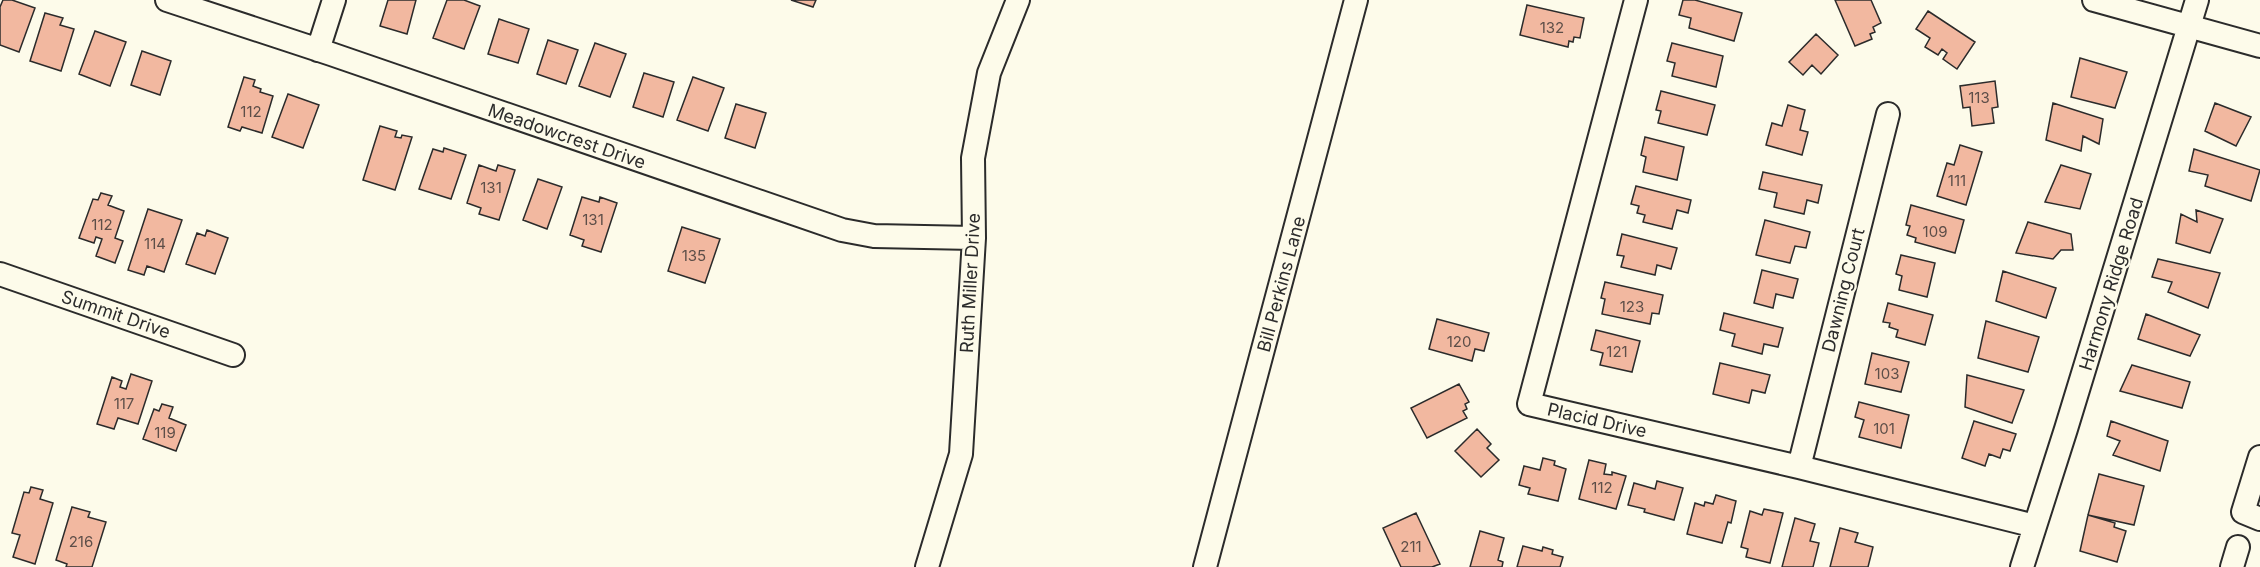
<svg xmlns="http://www.w3.org/2000/svg" width="2260" height="567" font-family="Inter,sans-serif">
	<rect width="100%" height="100%" fill="#fdfbea"/>
	<path fill="#f2b8a0" stroke="#2b2b2b" stroke-width="1.5" d="M3,0H12L35,8L19,52L0,45V7Z
		M388,0H416L407,34L380,26Z
		M447,0H464L480,6L464,49L433,38Z
		M791,0H816L813,7Z
		M1683,0H1695L1742,13L1734,41L1689,28L1691,18L1679,15Z
		M1835,0H1871L1881,23L1873,27L1875,32L1870,34L1872,39L1855,46Z
		M1527,5L1584,18L1580,38L1574,37L1573,42L1569,41L1568,47L1520,35Z
		M1928,11L1975,42L1957,69L1943,59L1947,53L1942,49L1938,55L1925,47L1930,38L1916,29Z
		M45,13L63,18L60,25L74,29L61,71L30,61Z
		M499,19L529,29L518,63L488,54Z
		M95,31L126,42L110,86L79,74Z
		M1816,34L1838,55L1821,74L1812,65L1803,75L1789,62Z
		M548,40L578,50L566,84L537,74Z
		M595,43L626,54L610,97L579,86Z
		M1672,43L1723,56L1716,87L1672,76L1675,63L1667,61Z
		M142,51L171,61L160,95L131,85Z
		M2080,58L2127,72L2115,108L2071,97Z
		M644,73L674,82L663,117L633,107Z
		M244,77L255,80L253,86L261,89L260,92L273,96L262,133L242,127L240,131L228,127Z
		M693,77L724,88L708,131L677,120Z
		M1995,81L1998,107L1992,108L1994,123L1972,126L1970,107L1963,108L1960,86Z
		M1661,91L1715,105L1707,135L1658,123L1661,111L1656,110Z
		M288,94L319,105L303,148L272,137Z
		M2053,103L2103,119L2099,144L2083,136L2081,151L2046,140Z
		M2215,103L2251,117L2236,146L2205,131Z
		M736,104L766,113L755,148L725,138Z
		M1788,105L1805,110L1800,130L1808,132L1802,155L1766,145L1772,123L1782,126Z
		M380,126L397,131L395,137L401,138L402,135L412,137L395,190L363,180Z
		M1645,137L1684,147L1677,180L1643,172L1646,157L1641,155Z
		M1960,145L1982,152L1966,205L1937,196L1947,163L1954,165Z
		M444,148L466,155L451,199L419,189L433,149L443,152Z
		M2194,149L2260,170L2251,201L2205,186L2208,175L2189,171Z
		M479,165L496,171L498,165L515,170L499,220L479,214L481,208L467,203Z
		M2061,165L2091,174L2080,209L2045,202Z
		M1763,172L1822,185L1818,203L1807,200L1804,214L1774,207L1777,193L1759,189Z
		M538,179L562,187L547,229L523,220Z
		M1636,186L1691,200L1688,213L1677,210L1672,229L1643,222L1645,215L1637,213L1639,206L1631,204Z
		M101,193L112,196L108,205L124,211L115,238L123,241L115,263L96,256L102,239L96,237L94,243L79,238L93,199L98,200Z
		M582,197L599,202L600,197L617,203L601,252L582,246L584,240L570,235Z
		M1911,205L1964,220L1955,253L1915,242L1916,238L1907,235L1910,226L1906,225Z
		M148,209L182,220L164,272L147,266L144,275L128,270Z
		M2196,210L2223,219L2210,253L2176,243L2181,214L2197,222Z
		M1765,220L1810,232L1806,248L1795,246L1790,263L1756,255Z
		M2028,222L2071,234L2073,250H2061L2053,259L2016,253Z
		M682,227L720,239L705,283L668,271Z
		M207,230L228,238L215,274L186,264L197,233L205,236Z
		M1622,234L1677,248L1671,269L1657,265L1655,275L1621,267L1624,256L1617,255Z
		M1901,255L1935,263L1927,297L1899,290L1902,276L1896,274Z
		M2158,259L2220,273L2208,308L2168,292L2172,282L2152,277Z
		M1762,270L1798,279L1793,298L1776,294L1773,308L1754,303Z
		M2003,271L2056,288L2046,318L1996,301Z
		M1605,282L1663,295L1659,314L1652,313L1650,324L1602,314L1605,299L1601,298Z
		M1888,303L1933,315L1925,345L1896,337L1898,330L1889,327L1890,323L1883,322Z
		M1724,313L1783,328L1778,347L1764,344L1762,354L1732,346L1735,334L1720,330Z
		M2146,314L2200,335L2190,356L2138,339Z
		M1437,319L1489,333L1484,351L1475,349L1472,361L1429,349Z
		M1986,321L2039,337L2028,372L1978,358Z
		M1596,330L1640,341L1632,372L1600,365L1603,353L1591,350Z
		M1872,353L1909,362L1901,392L1865,384Z
		M1720,363L1770,375L1765,393L1752,390L1749,403L1713,394Z
		M2132,365L2190,382L2182,408L2120,391Z
		M131,374L152,381L138,424L118,418L114,429L97,424L112,377L122,381L120,387L126,389Z
		M1967,375L2024,390L2012,423L1965,407Z
		M1459,384L1469,402L1465,404L1467,409L1463,411L1467,418L1427,438L1411,408Z
		M1859,402L1909,415L1901,448L1859,437L1864,420L1855,417Z
		M162,404L173,407L169,418L186,425L176,451L143,439L154,409L159,411Z
		M1974,421L2016,434L2010,451L2003,449L2000,458L1989,454L1985,466L1962,458Z
		M2111,421L2168,441L2160,471L2113,455L2120,441L2107,436Z
		M1477,429L1491,444L1487,448L1499,460L1481,477L1455,451Z
		M1543,458L1555,461L1554,465L1566,469L1558,501L1528,494L1530,488L1519,485L1524,466L1540,470Z
		M1589,460L1606,464L1604,474L1612,475V472L1626,476L1616,509L1579,499Z
		M2099,474L2144,486L2134,525L2088,515Z
		M1657,481L1683,488L1674,520L1644,512L1645,509L1628,505L1634,483L1655,489Z
		M31,487L43,490L40,499L53,503L35,564L13,557L20,535L12,533L24,492L29,493Z
		M1716,495L1736,501L1731,523L1728,522L1722,543L1687,534L1695,503L1704,506L1705,502L1713,504Z
		M72,507L90,512L88,517L106,522L92,567H66L67,564L56,560Z
		M1764,509L1783,513L1770,563L1746,557L1748,549L1741,547L1750,511L1762,515Z
		M1416,513L1440,564L1432,567H1401L1383,528Z
		M2088,515L2115,523L2114,527L2126,531L2117,562L2080,551Z
		M1795,518L1815,524L1810,541L1819,543L1813,567H1782Z
		M1840,528L1858,533L1855,542L1873,547L1868,567H1830Z
		M1480,531L1504,538L1498,560L1503,562L1502,567H1470Z
		M1523,546L1542,551L1543,547L1553,550L1552,554L1563,557L1560,567H1517Z"/>
	<g fill="none" stroke-linecap="round" stroke-linejoin="round">
		<g stroke="#2b2b2b" stroke-width="26">
			<path id="minor" d="M167,0L331,54L842,230L874,236L974,238
				M1636,0L1529,404L1799,467L2035,526
				M2094,0L2260,46
				M318,50L334,0
				M0,274L233,355
				M2260,457L2243,512L2260,519
				M1799,467L1888,114
				M927,567L961,454L974,238L973,158L989,73L1018,0
				M1205,567L1356,0
				M2022,567L2066,429L2197,0
				M2232,567L2238,547"/>
		</g>
		<use href="#minor" stroke="#fdfbea" stroke-width="22"/>
	</g>
	<g text-anchor="middle" dominant-baseline="central" stroke-width="4.5" stroke-linejoin="round" paint-order="stroke">
		<g font-size="15" fill="#5d4e48">
			<text x="1552" y="27">132</text>
			<text x="1979" y="97">113</text>
			<text x="251" y="111">112</text>
			<text x="1957" y="180">111</text>
			<text x="491" y="187">131</text>
			<text x="593" y="219">131</text>
			<text x="102" y="224">112</text>
			<text x="1935" y="231">109</text>
			<text x="155" y="243">114</text>
			<text x="694" y="255">135</text>
			<text x="1632" y="306">123</text>
			<text x="1459" y="341">120</text>
			<text x="1617" y="351">121</text>
			<text x="1887" y="373">103</text>
			<text x="124" y="403">117</text>
			<text x="1884" y="428">101</text>
			<text x="165" y="432">119</text>
			<text x="1602" y="487">112</text>
			<text x="81" y="541">216</text>
			<text x="1411" y="546">211</text>
		</g>
		<g font-size="18" fill="#2b2b2b" stroke="#fdfbea">
			<text transform="translate(567 136) rotate(19)">Meadowcrest Drive</text>
			<text transform="translate(970 283) rotate(-87)">Ruth Miller Drive</text>
			<text transform="translate(1281 284) rotate(-75)">Bill Perkins Lane</text>
			<text transform="translate(2111 284) rotate(-73)">Harmony Ridge Road</text>
			<text transform="translate(1843 290) rotate(-76)">Dawning Court</text>
			<text transform="translate(116 314) rotate(19)">Summit Drive</text>
			<text transform="translate(1597 420) rotate(13)">Placid Drive</text>
		</g>
	</g>
</svg>
